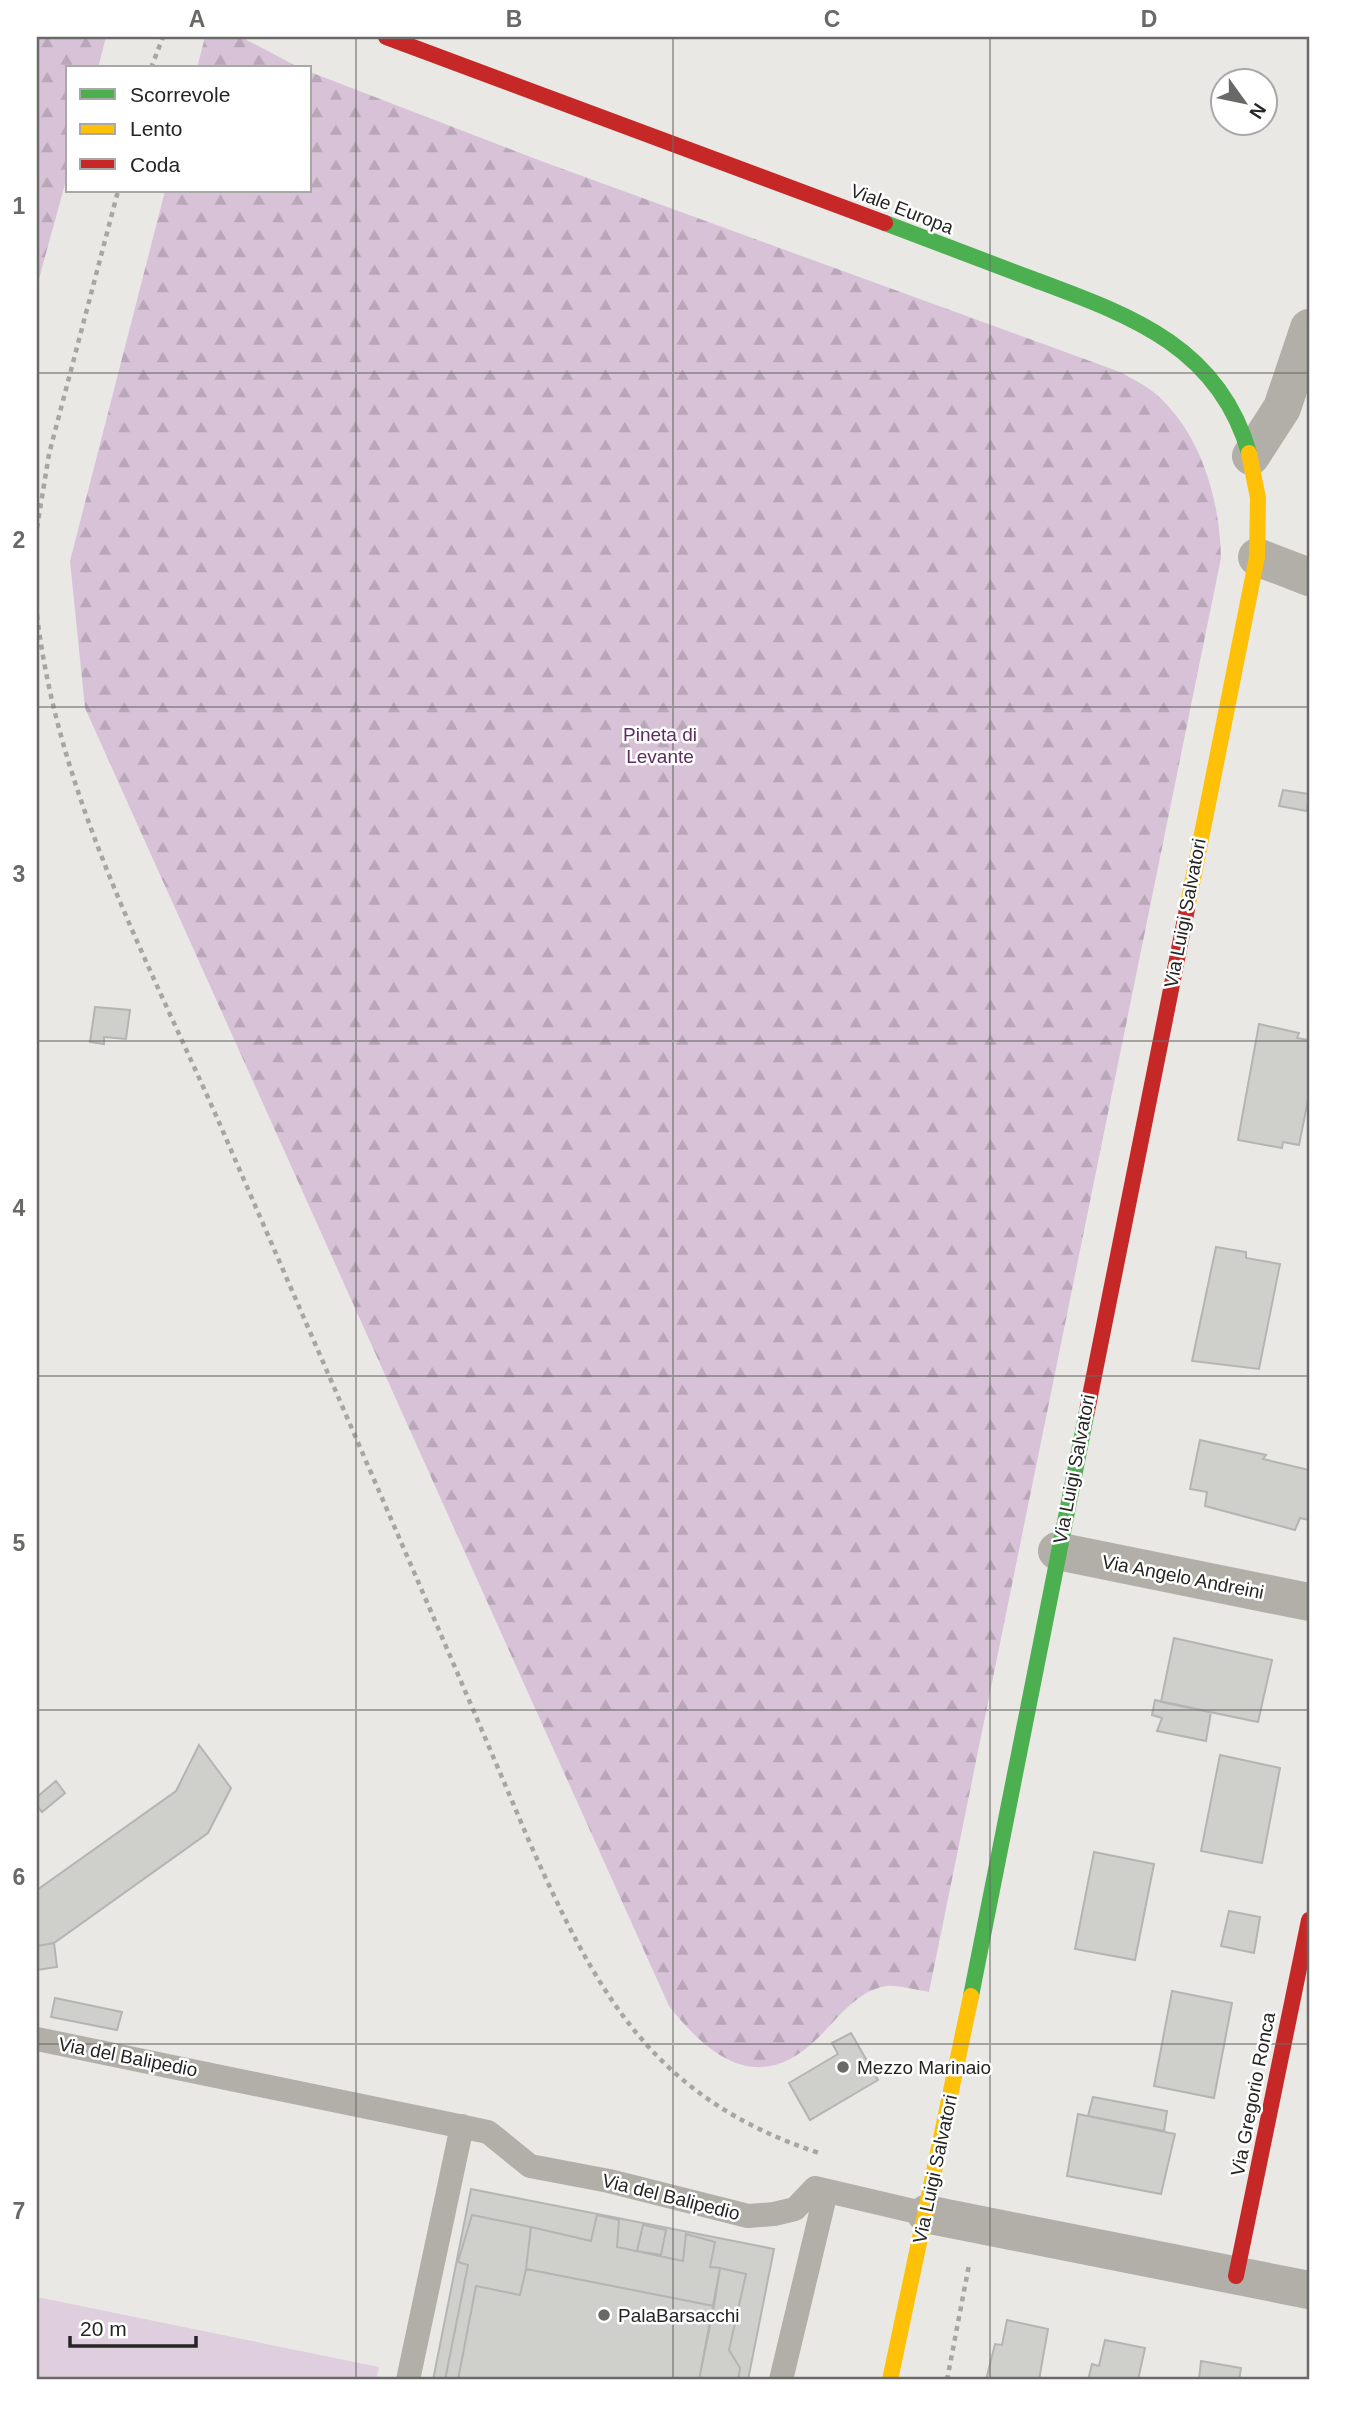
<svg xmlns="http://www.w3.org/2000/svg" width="1346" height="2417" font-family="Arial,sans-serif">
	<defs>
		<pattern id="forest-firs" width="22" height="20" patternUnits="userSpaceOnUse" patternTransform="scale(1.75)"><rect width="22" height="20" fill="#d8c2d8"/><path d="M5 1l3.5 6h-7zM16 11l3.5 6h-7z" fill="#b9a7b9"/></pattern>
	</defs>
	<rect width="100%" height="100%" fill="#e9e8e5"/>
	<path fill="url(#forest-firs)" d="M37,37H106L98,68H68V173L37,286Z
		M205,37H241L300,68H197Z
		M310,72L541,161L1120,372C1132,379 1146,385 1157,395C1201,434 1220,500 1221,558L929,1992C916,1990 899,1985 886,1986C857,1991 838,2018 819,2037C760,2096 711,2059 669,2006L85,708L70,561L165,191H310Z"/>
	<path fill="#dfcfde" d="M37,2297L379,2367L376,2380H37Z"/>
	<path fill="#cfcfcc" stroke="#b4b4b2" stroke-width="2" d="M1283,790L1309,794L1307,811L1279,806Z
		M95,1007L130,1010L126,1039L104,1037V1044L90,1042Z
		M1259,1024L1299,1033L1297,1038L1309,1040V1095L1299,1145L1283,1142L1282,1148L1238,1140Z
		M1216,1247L1246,1252V1258L1280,1264L1259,1369L1192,1361Z
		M1200,1440L1266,1455L1263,1459L1309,1470V1520L1300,1518L1295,1530L1205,1506L1207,1492L1190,1489Z
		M1174,1638L1272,1660L1258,1722L1161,1702Z
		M1155,1700L1211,1712L1206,1741L1157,1731L1162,1718L1152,1715Z
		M199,1745L231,1788L208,1833L54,1943L37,1946V1890L176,1791Z
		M1220,1755L1280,1768L1262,1863L1201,1851Z
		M56,1781L65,1793L42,1812L37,1806V1797Z
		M1094,1852L1154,1864L1135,1960L1075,1949Z
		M1229,1911L1260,1917L1254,1953L1221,1946Z
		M54,1943L57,1967L37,1970V1946Z
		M1172,1991L1232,2003L1214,2098L1154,2086Z
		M55,1998L122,2012L117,2030L51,2017Z
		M851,2033L878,2080L810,2120L789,2083L838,2054L832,2043Z
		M1093,2097L1167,2111L1164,2131L1088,2116Z
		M1078,2114L1175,2134L1161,2194L1067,2176Z
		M471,2189L774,2249L748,2380H433Z
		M472,2215L531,2227L526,2269L520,2295L476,2286L458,2380H445L468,2265L458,2262Z
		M597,2215L619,2220L617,2247L683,2261L686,2234L715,2242L710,2267L720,2268L714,2306L526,2269L531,2227L591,2241Z
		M643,2225L666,2230L661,2255L637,2251Z
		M720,2268L746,2274L729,2350L740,2368L738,2380H699Z
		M526,2269L714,2306L699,2380H458L476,2286L520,2295Z
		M1007,2320L1048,2329L1039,2380H986L995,2344L1002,2345Z
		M1105,2340L1145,2348L1138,2380H1088L1092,2364L1099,2366Z
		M1201,2361L1241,2368L1239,2380H1199Z"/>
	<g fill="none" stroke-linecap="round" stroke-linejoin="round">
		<path stroke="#a7a6a0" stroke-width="4.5" stroke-dasharray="5 5" stroke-linecap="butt" d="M151,68L163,37
			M37,528L49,454L118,191
			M37,615C58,794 146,957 218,1120C322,1360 427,1600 529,1841C596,1992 652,2098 819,2153
			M947,2380L969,2265"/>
		<path stroke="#b1afa7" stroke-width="24" d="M37,2039L488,2132L530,2166L609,2181L748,2216L774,2214L795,2209L815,2188L926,2214
			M408,2380L462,2126
			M781,2380L826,2192"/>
		<path stroke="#b1afa7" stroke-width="38" d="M1251,456L1282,408L1309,328
			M1257,557L1309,577
			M1057,1551L1309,1602
			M926,2214L1309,2290"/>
		<path stroke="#4caf50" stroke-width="16" d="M885,223C933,241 982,260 1030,278C1126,314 1218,344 1249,453
			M971,1996L1087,1411"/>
		<path stroke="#ffc107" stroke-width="16" d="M1187,909L1257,557L1258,498L1249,453
			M890,2380L971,1996"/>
		<path stroke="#c62828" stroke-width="16" d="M386,37L885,223
			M1087,1411L1187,909
			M1236,2276L1309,1920"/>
	</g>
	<path fill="none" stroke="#6a6967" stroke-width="2" stroke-opacity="0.55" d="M356,37V2380M673,37V2380M990,37V2380M37,373H1309M37,707H1309M37,1041H1309M37,1376H1309M37,1710H1309M37,2044H1309"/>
	<g fill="#6a6967" stroke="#fff" stroke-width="2.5">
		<circle cx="843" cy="2067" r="7"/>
		<circle cx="604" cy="2315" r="7"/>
	</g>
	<g text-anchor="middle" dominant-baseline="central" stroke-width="5" stroke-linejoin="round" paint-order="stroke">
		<g font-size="19" fill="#252523" stroke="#fff">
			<text transform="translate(902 209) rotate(21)">Viale Europa</text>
			<text transform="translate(1185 913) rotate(-79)">Via Luigi Salvatori</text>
			<text transform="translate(1074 1469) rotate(-79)">Via Luigi Salvatori</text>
			<text transform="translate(1183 1577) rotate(11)">Via Angelo Andreini</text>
			<text transform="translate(128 2057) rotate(11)">Via del Balipedio</text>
			<text transform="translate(1253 2094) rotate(-79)">Via Gregorio Ronca</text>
			<text transform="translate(935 2169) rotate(-78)">Via Luigi Salvatori</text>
			<text transform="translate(671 2197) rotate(14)">Via del Balipedio</text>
		</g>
		<g font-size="19" fill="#5d2c62" stroke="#fff">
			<text x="660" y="734">Pineta di<tspan x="660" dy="22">Levante</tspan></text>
		</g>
		<g font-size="19" fill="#252523" stroke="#fff" text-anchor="start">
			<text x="857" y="2067">Mezzo Marinaio</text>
			<text x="618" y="2315">PalaBarsacchi</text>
		</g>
	</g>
	<rect width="1346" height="2417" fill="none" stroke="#ffffff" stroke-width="77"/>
	<rect x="66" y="66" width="245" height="126" fill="#ffffff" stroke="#a8a8a7" stroke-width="2"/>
	<rect x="80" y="89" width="35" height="10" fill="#4caf50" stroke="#a8a8a7" stroke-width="2"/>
	<text x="130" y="102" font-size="21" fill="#252523">Scorrevole</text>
	<rect x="80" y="124" width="35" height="10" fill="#ffc107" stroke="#a8a8a7" stroke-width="2"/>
	<text x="130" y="136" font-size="21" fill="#252523">Lento</text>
	<rect x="80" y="159" width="35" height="10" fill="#c62828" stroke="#a8a8a7" stroke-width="2"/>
	<text x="130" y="172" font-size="21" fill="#252523">Coda</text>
	<g transform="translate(1244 102) rotate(123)"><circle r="33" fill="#ffffff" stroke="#a8a8a7" stroke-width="2"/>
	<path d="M0-5L12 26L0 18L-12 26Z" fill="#6a6967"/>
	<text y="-10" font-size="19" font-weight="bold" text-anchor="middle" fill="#252523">N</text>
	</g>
	<path d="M70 2336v10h126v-10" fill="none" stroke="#252523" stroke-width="3.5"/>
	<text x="80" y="2336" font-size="21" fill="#252523" stroke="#ffffff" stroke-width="5" paint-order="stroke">20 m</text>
	<rect x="38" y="38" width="1270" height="2340" fill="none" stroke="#6a6967" stroke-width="2.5"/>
	<g font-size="23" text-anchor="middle" font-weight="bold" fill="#6a6967">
		<text x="197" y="27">A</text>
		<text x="514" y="27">B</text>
		<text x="832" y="27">C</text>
		<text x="1149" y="27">D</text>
		<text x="19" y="214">1</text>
		<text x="19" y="548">2</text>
		<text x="19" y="882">3</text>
		<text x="19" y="1216">4</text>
		<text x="19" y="1551">5</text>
		<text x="19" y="1885">6</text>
		<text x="19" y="2219">7</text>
	</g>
</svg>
